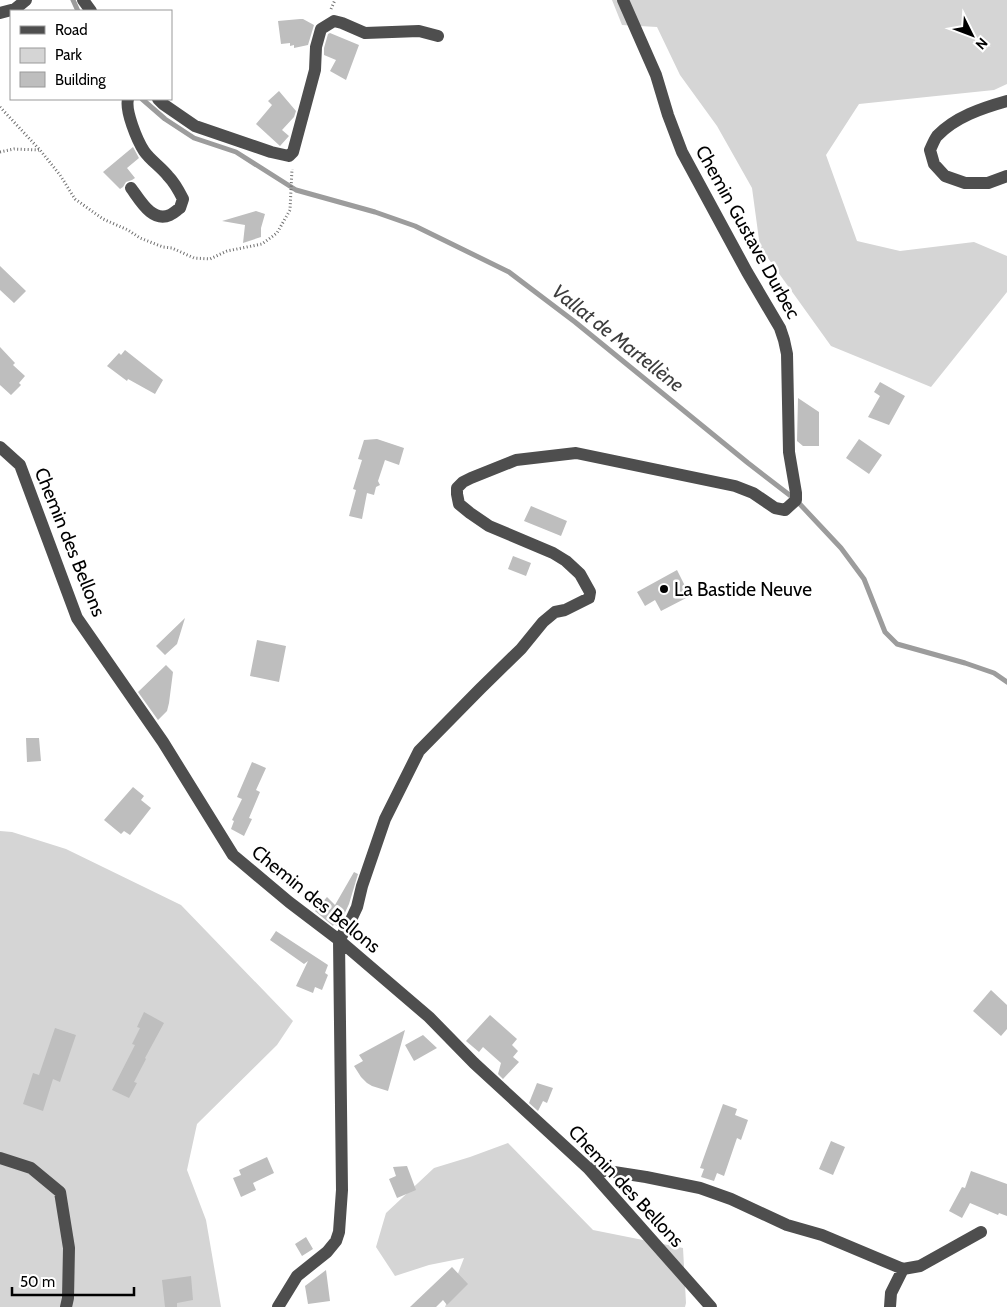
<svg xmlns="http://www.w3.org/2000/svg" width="1007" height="1307" font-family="Cabin,sans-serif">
	<rect width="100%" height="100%" fill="#fff"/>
	<path fill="#d5d5d5" d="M612,0H1007V84L994,90L859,104L826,155L857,241L900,251L974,242L1007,256V292L931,387L831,346L760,247L752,188L717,126L680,75L657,27L622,25Z
		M0,831L12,832L66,849L181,905L293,1021L277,1045L197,1124L187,1170L206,1220L221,1307H0Z
		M508,1143L593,1230L683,1248L686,1303L685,1307H445L464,1258L429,1265L395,1276L376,1247L386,1213L434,1168L470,1157Z"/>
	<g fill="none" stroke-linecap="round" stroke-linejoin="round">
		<path stroke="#9c9c9c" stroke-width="5" d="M73,0L78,11
			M142,99L165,119L194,138L236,152L296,190L375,212L415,226L509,272L575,322L748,463L796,500L841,548L864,579L885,632L897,644L965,663L994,673L1007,682"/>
	</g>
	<path fill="#bebebe" d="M300,19H303L314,25L308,45L294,48V45L290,46V43L281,44L278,21Z
		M330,33L359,45L346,80L330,71L336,60L324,55V48L328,34Z
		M279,91L296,111L294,117L282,130L289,136L280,146L256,124L272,105L268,101Z
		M133,147L139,158L127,168L135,178L132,180L126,182L123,187L120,189L103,172Z
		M256,211L265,214L261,228V237L243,243L245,225L222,221Z
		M0,266L26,291L14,303L0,290Z
		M0,347L15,363L13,365L25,376L19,383L21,385L11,395L0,385Z
		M125,350L163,380L155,394L128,379L127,381L107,366L119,353L121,355Z
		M880,382L905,396L889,425L868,417L880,396L874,392Z
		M798,398L819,412V446H803L797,441Z
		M377,439L404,448L399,465L385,460L378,481L380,485L376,487L374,495L367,493L362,519L349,516L356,490L353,489L362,460L358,459L364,440Z
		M859,439L882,455L869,474L846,458Z
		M531,506L567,521L561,536L524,521Z
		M513,556L531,563L526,576L508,569Z
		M677,570L690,596L661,611L655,600L645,606L637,592Z
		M185,618L177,644L165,655L156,646Z
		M257,640L286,646L279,682L250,676Z
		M166,665L173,672L169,703L167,711L158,720L138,692Z
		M26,738H39L41,761L27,762Z
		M252,762L266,768L256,790L260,792L249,818L252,819L244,836L231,829L234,821L232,820L242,799L237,797Z
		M133,787L144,796L141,800L151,808L130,835L124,831L121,834L104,820Z
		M354,872L358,874L349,904L342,919L337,926L334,924L333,926L315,911L327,897L335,905Z
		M276,931L328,965L325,973L328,975L322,990L315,987L313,993L296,986L308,961L304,964L270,940Z
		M991,990L1007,1005V1029L1001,1036L973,1011Z
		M144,1012L164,1023L145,1058L146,1059L134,1082L137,1083L129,1098L112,1090L135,1045L132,1044L140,1028L137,1027Z
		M490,1015L517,1039L512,1045L518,1051L513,1057L519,1062L503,1079L498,1074L501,1063L483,1047L479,1052L466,1041Z
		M55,1028L76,1035L60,1082L53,1079L43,1111L23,1104L33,1073L39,1075Z
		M405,1030L388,1091L372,1086L367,1083L361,1077L354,1066L363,1061L359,1055Z
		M423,1035L437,1048L414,1061L405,1045Z
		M537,1083L553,1088L547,1103L543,1101L538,1111L529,1103Z
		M723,1104L737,1109L735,1115L748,1120L741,1140L737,1138L724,1176L717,1173L714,1181L701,1177L704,1169L700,1168Z
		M831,1141L845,1147L833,1175L819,1169Z
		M267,1157L274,1173L253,1183L256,1190L241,1197L233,1178L241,1175L239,1170Z
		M407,1166L416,1190L397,1198L389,1179L396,1176L393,1167Z
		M971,1171L1007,1184V1216L999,1213L998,1215L970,1203L962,1218L949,1211L962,1187L965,1188Z
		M306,1237L313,1249L302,1256L295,1244Z
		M452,1267L468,1284L447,1305L443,1300L436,1307H410Z
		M326,1270L330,1301L308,1304L305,1286Z
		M191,1276L193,1300L177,1303V1307H165L162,1280Z"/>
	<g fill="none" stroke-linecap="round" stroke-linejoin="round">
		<path stroke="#707070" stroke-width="3" stroke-dasharray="1 2.5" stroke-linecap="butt" d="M331,9L335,0
			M0,107L40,150L60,175L75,199L103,219L128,230L140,238L163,247L172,248L194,258L210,259L227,251L262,244L277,233L290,210L292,169
			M0,152L14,149L39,150"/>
		<path stroke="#4e4e4e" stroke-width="12" d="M83,0L91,11
			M0,13L15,9L26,0
			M128,99C125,111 137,140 144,151C150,160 161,167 168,176C175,183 179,191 183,199L180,208C177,210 174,213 170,215C152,223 140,200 131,188
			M158,99L163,104L195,126L271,152L289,156L293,152L315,70L316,47L321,29L334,21L342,23L365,33L419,31L438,36
			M1007,101C982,108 955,117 937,136C934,140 932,146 930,150L934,164L945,176L965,183H988L1007,176
			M0,447L20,465L77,618L163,742L233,855L289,902L339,940L429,1017L474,1063L588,1168L711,1307
			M0,1158L31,1168L60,1192L69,1248L68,1298L66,1307
			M588,1168L646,1177L700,1188L731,1199L787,1225L822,1235L903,1269L920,1266L981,1232
			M278,1307L297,1276L327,1252L336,1241L339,1232L342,1190L339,940L349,924L357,907L362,886L385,819L419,751L480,689L521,649L543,622L555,612L565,610L589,598L590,592L580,574L566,561L553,553L489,526L470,513L459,504L457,494V488L463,482L471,478L516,460L576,453L735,486L753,493L775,508L785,510L796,500V493L789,452L787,354L784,340L780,328L747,272L682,152L668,115L656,75L623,0
			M890,1307L891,1293L903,1269"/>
	</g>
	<circle fill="#000" stroke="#fff" stroke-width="2" cx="664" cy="589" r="5"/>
	<g text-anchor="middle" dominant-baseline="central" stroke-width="5" stroke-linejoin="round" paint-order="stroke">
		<g font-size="19" fill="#000" stroke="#fff">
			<text transform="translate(748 232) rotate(61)">Chemin Gustave Durbec</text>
			<text transform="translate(70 542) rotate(68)">Chemin des Bellons</text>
			<text transform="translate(316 899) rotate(39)">Chemin des Bellons</text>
			<text transform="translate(626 1186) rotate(47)">Chemin des Bellons</text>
		</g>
		<g font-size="19" fill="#000" stroke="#fff" text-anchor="start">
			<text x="674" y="589">La Bastide Neuve</text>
		</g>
		<g font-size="20" font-style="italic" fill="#3d3d3d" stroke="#fff">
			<text transform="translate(618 338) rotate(38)">Vallat de Martellène</text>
		</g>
	</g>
	<rect x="10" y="10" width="162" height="90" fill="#ffffff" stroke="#999999"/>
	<rect x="20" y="26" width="25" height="8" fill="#4e4e4e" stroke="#999999"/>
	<text x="55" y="35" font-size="15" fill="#000000">Road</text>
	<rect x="20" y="48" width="25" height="15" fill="#d5d5d5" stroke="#999999"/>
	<text x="55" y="60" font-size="15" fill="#000000">Park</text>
	<rect x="20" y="72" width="25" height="15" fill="#bebebe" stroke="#999999"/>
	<text x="55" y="85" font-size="15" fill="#000000">Building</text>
	<g transform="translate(972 35) rotate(132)" stroke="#ffffff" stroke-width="4" paint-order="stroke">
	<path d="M0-4L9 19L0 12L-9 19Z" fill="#000000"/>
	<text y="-8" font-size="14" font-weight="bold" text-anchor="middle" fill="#000000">N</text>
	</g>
	<path d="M12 1287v8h122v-8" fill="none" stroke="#000000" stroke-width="2.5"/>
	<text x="20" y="1287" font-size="15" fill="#000000" stroke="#ffffff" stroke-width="4" paint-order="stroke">50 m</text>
</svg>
